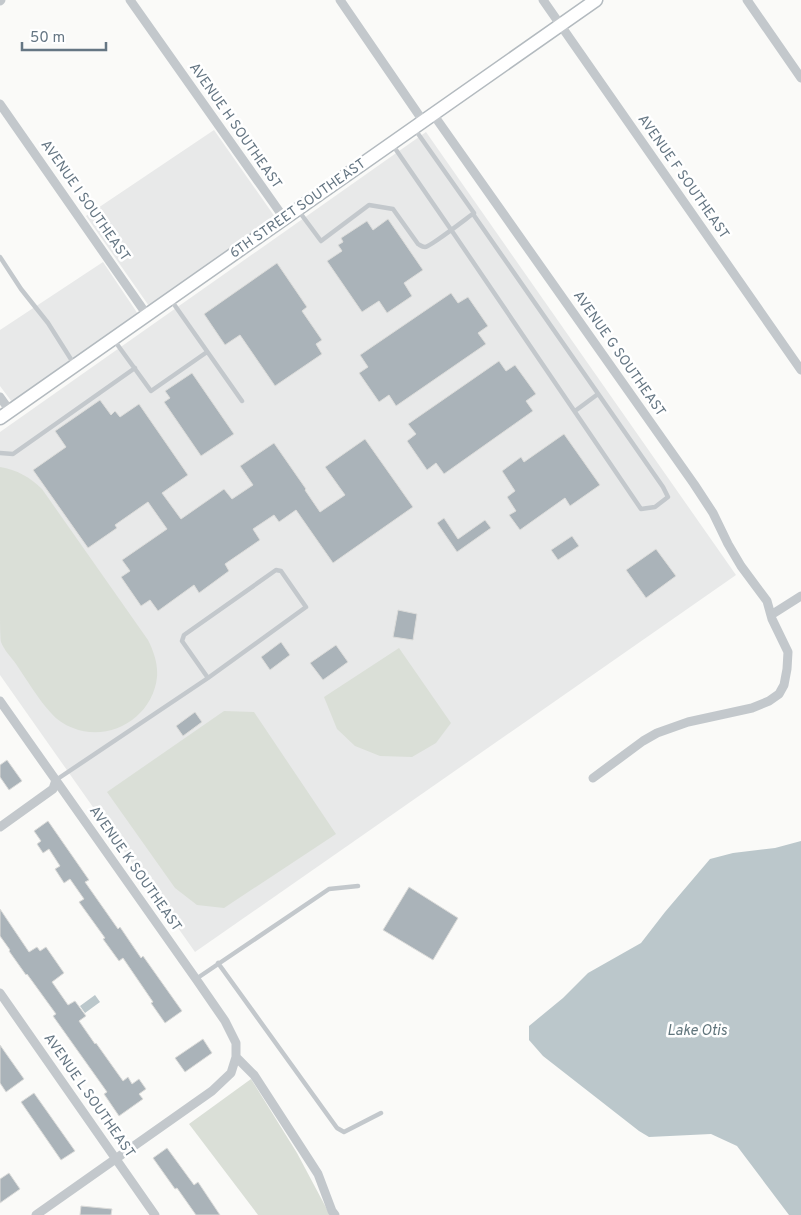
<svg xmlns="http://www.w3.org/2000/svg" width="801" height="1215" font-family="Overpass,sans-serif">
	<rect width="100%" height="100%" fill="#fafaf8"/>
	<path fill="#e8e9e9" d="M214,130L275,217L149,306L86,216Z
		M426,132L736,575L195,952L0,675V432Z
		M103,262L138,314L12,402L0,386V330Z"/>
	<path fill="#dadfd7" d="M0,467C17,470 30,477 42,489L148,640C154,652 158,664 157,677C153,717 110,743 73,728C65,725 57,720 51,713C38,699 27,680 16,664C11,657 4,650 1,642C0,636 0,613 0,604C0,559 0,513 0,467Z
		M399,648L451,723L436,743L412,757L380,756L355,746L337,729L324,697Z
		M224,711L254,712L336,834L224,908L197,905L175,888L107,792Z
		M251,1079L297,1153L330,1215H258L189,1124Z"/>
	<path fill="#bbc7cb" d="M801,841V1215H789L737,1146L711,1134L649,1137L639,1131L543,1056L529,1040V1026L563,998L588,973L641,943L665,912L710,859L733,853L775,848Z
		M95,995L100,1002L85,1013L80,1006Z"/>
	<path fill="#aab3b9" stroke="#dcdcda" d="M388,219L423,270L404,283L412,296L387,313L379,301L362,312L327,261L342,251L338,245L343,242L341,238L367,221L373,230Z
		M277,263L307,307L302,311L322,340L316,344L322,354L275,386L240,335L225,345L204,314Z
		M451,293L458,303L468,297L488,326L478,333L486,344L396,406L389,395L379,402L359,373L368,367L360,355Z
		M499,361L506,371L515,365L536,394L526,401L533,411L444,474L436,463L427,470L407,441L416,434L408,424Z
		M192,373L234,434L201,456L164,402L170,398L165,391Z
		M100,400L111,415L115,411L120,417L139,404L188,475L162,493L181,519L224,489L232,499L253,485L240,466L274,443L306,489L305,490L320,512L345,495L325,467L365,439L413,507L333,563L296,510L279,522L274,515L253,529L260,540L225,564L229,571L199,593L194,585L158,611L150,600L141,606L121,577L130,571L122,560L167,529L148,502L115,525L117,528L88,548L33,470L66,447L55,431Z
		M564,434L600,485L570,506L565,498L520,530L509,515L516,511L507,497L515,491L502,471L521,457L524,462Z
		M444,518L458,539L485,520L491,528L457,552L437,523Z
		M572,536L579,546L558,560L551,550Z
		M656,549L676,576L646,598L626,570Z
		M398,610L417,614L413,640L393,637Z
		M281,642L290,655L270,670L261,657Z
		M336,645L348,662L323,680L310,663Z
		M195,712L202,722L183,736L176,726Z
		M7,760L22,781L9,790L0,777V765Z
		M48,821L89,880L85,882L118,929L120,927L141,958L143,956L182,1011L165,1023L151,1003L153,1002L123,958L119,961L103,939L105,938L79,902L84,899L70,879L64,883L55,869L60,866L49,849L43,853L37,844L41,841L34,831Z
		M409,887L458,918L433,960L383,930Z
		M0,909L29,952L37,947L40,951L46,947L64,973L52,982L68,1005L75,1001L86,1016L79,1021L95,1044L96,1043L123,1081L128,1077L132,1084L139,1079L146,1089L139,1094L143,1099L119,1116L104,1094L107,1092L53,1016L56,1014L27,974L26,975L9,951L10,950L0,936Z
		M203,1039L212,1053L185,1072L175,1058Z
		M0,1045L24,1079L6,1092L0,1083Z
		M34,1093L75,1151L61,1160L21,1102Z
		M167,1148L194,1185L198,1182L220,1215H196L177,1188L175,1189L153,1158Z
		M9,1173L20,1189L0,1203V1179Z
		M81,1206L112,1209L111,1215H80Z"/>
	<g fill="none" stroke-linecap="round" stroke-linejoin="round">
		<g stroke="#b3babf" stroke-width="15">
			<path id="secondary" d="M0,418L596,0"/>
		</g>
		<path stroke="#c3c8cc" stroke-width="4.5" d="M392,144L454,234L641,509L655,507L668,497L663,487L473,214
			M298,210L321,241L369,205L393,209L418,244C420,245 422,247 425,247C430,247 467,218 474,213L414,128
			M0,257L21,289L48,323L74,364
			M171,300L242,401
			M114,340L151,391L207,352
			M575,411L598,394
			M0,453L13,454L135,368
			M56,780L208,678L306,607L281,571L276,570L184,635L182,641L208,678
			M218,963L337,1128L344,1132L381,1113
			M196,979L329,889L358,886"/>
		<path stroke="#c3c8cc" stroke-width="9" d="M130,0L284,218
			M340,0L423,121
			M543,0L801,370
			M747,0L801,78
			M0,1L1,0
			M0,104L147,315
			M433,114L694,484L713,513L728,544L741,566L767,601L772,619L788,652L787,669L784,685L779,694L769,701L752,708L688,722L657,733L643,741L593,778
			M0,397L10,411
			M771,615L801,596
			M0,701L196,979L225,1021L236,1043V1057L231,1073L212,1091L36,1215
			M0,827L53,789L56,780
			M0,993L155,1215
			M236,1057L254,1075L309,1160L318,1174L332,1211L335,1215"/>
		<use href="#secondary" stroke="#fff" stroke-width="12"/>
	</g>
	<g text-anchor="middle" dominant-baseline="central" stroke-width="5" stroke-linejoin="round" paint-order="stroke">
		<g font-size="14" fill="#657683" stroke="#fff">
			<text transform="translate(235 126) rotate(55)">AVENUE H SOUTHEAST</text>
			<text transform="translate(683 177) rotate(55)">AVENUE F SOUTHEAST</text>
			<text transform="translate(85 201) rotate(55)">AVENUE I SOUTHEAST</text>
			<text transform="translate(298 209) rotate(-35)">6TH STREET SOUTHEAST</text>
			<text transform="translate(619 354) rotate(55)">AVENUE G SOUTHEAST</text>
			<text transform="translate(135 869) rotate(55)">AVENUE K SOUTHEAST</text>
			<text transform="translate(89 1096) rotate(55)">AVENUE L SOUTHEAST</text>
		</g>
		<g font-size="15" font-style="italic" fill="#60757c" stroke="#fff">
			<text x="697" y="1031">Lake Otis</text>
		</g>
	</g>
	<path d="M22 42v8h84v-8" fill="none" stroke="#657683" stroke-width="2.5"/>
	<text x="30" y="42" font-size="15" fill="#657683" stroke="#ffffff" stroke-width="4" paint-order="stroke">50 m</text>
</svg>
